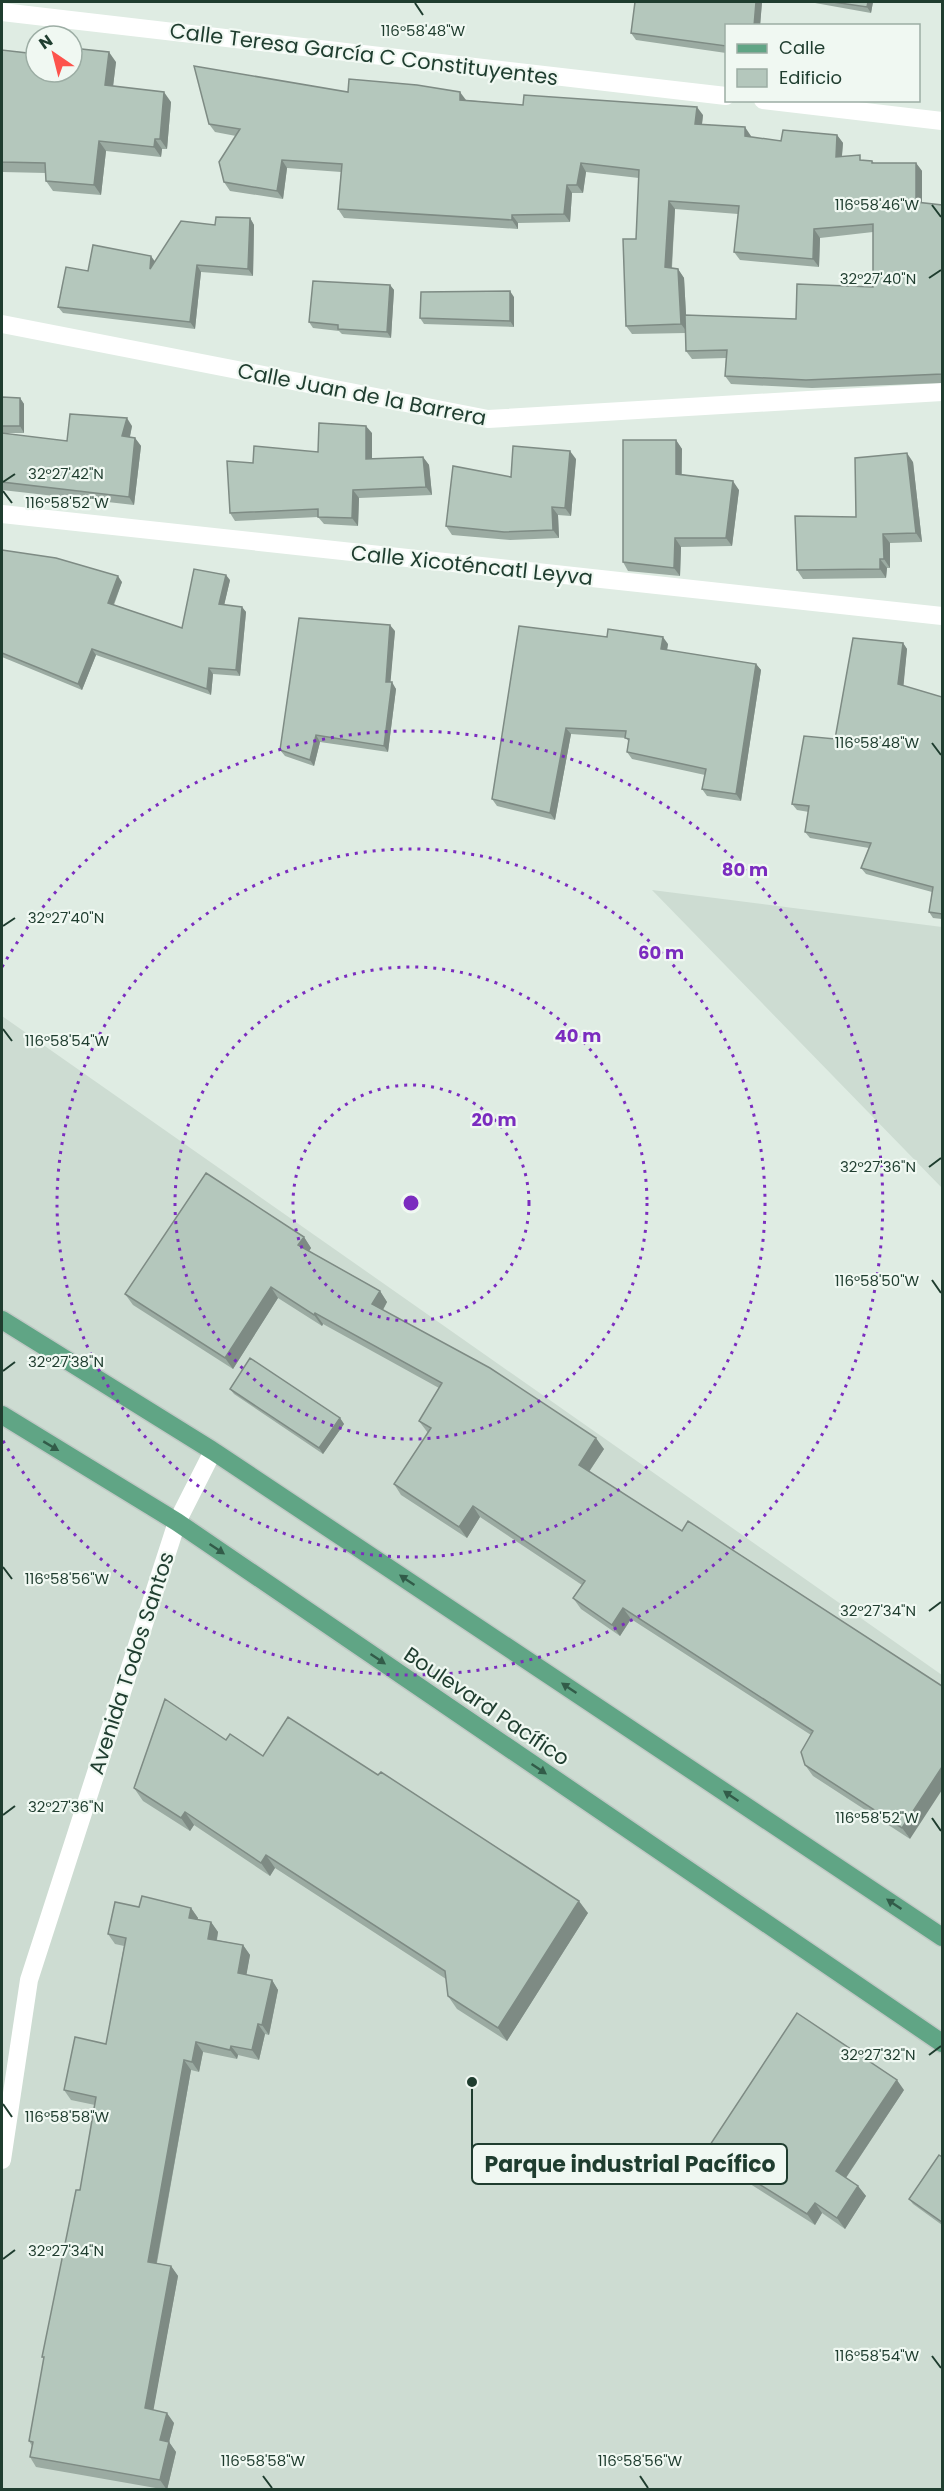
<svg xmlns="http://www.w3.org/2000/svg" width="944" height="2491" font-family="Poppins,sans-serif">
	<rect width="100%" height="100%" fill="#dfece3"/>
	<path fill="#cddcd2" d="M652,890L942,927V1188Z
		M2,1016L942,1675V2489H2Z"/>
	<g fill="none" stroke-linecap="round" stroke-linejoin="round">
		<g stroke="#c0c9c5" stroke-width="21">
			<path id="major" d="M2,1320L213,1451L942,1937
				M2,1415L177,1522L942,2043"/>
		</g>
		<path stroke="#fff" stroke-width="18" d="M2,12L726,96
			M763,100L942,121
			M2,324L488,419L942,392
			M2,514L942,616
			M2,2160L29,1980L177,1522L213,1451"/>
		<use href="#major" stroke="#60a585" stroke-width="18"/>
	</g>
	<path fill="#9baba2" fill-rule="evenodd" d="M635,2H762L760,26H726V53L636,40L631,33Z
		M813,2H873L871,13L815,3Z
		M2,50L116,62L113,86L171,102L167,149H162L161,157L106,151L101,195L53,191L46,181V173L2,172Z
		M348,92L466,100L523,105L703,115L702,124L751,136V137L781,141L837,135L843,143L842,156L864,161H872L874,163H916L922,171V203L942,205V383L812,388L731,384L725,376L726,358L692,359L686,351V333L632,334L626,326L636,239L639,178L586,172L583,193H572L570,222L518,223V229L344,218L338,209L341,172L287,168L283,199L230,191L224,182L236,136L215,132L209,124ZM675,209L738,214L734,252L740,260L819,267L820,238L873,232V287L796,319L686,315L684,278L678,269L672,268Z
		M250,218L254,225L253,276L201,272L195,329L63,313L58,307L88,271L155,261L215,225Z
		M390,285L394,290L391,338L342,334L339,331L313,328L309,322Z
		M514,297V327L424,324L420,318Z
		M2,397L20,398L24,404V433H2L67,441L132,426L130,437L135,438L141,446L134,505L2,490Z
		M372,433V459L423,457L429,465L432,495L359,498L358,526L324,524L318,517L235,521L230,513L253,463L318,452Z
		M676,440L682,449V474L739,490L732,546L681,547L680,576L628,571L623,562Z
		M576,459L571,516L558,515L559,538L510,540L452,535L446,526L511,477Z
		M913,462L922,542L890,543V568H887L886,578L803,579L797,570L856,517Z
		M2,550L122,582L114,605L182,628L230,580L224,605L242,607L246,612L240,676L213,674L211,695L96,655L82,690L2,657Z
		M519,626L668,644L667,650L756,664L761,670L741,801L707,796L702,789L705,775L632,759L627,752L629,742L626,738L571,734L555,820L497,806L492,799Z
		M395,631L390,682L396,689L388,752L320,742L314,766L285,756L280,750Z
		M903,643L907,649L903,686L942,697V919L933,918L929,912L932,892L866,874L861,868L869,848L810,838L805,832L809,812L797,810L792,804L835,739Z
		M304,1237L311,1248L309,1251L380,1291L387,1302L383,1310L604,1449L589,1472L682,1531L688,1521L910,1839L813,1776L805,1765L811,1735L631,1619L620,1636L581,1609L573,1598L582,1585L480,1517L467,1538L401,1495L394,1484L428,1433L419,1421L439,1388L323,1324L322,1326L278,1298L233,1369L133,1305L125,1294Z
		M230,1389L340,1418L344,1424L323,1454L234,1394Z
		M226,1740L263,1756L588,1913L507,2041L457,2009L448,1996L446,1979L275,1868L270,1876L194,1825L190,1831L143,1801L134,1788Z
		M139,1907L191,1908L198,1918L197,1919L211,1922L218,1932L217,1940L243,1945L250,1955L246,1975L272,1980L278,1990L269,2035L265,2034L259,2060L238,2055L237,2059L203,2052L199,2072L191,2070L157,2263L171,2266L178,2276L153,2410L174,2423L169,2442L176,2452L167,2490L36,2467L30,2457L32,2446L29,2441L44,2359L42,2357L80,2190L95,2105L71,2100L64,2090L106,2044L124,1946L115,1944L108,1934Z
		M904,2090L846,2178L858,2186L866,2196L845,2229L822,2213L815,2225L714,2161L706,2151Z
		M942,2157V2225L913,2204L909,2199Z"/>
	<path fill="#7e8b84" d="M756,2H762L760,26H754Z
		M868,2H873L871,13L867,7Z
		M109,52L116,62L112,95L105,85Z
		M164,92L171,102L167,149L160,139Z
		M460,92L466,100H460Z
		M697,107L703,115L701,132L695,124Z
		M745,127L751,136V145L745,136Z
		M837,135L843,143L841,165L836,157Z
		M155,139L162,149L161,157L154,147Z
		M99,141L106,151L101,195L94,185Z
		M282,160L287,168L283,199L277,191Z
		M581,163L586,172L583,193L577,185Z
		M916,163L922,171V210L916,202Z
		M567,185L572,193L570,222L564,214Z
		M669,201L675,209L671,276L665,267Z
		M512,215L518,223V229L512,220Z
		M250,218L254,225L253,276L248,269Z
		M814,229L820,238L819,267L813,259Z
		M151,256L156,263L150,269Z
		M197,265L201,272L195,329L190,322Z
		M678,269L684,278L687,332L681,324Z
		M390,285L394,290L391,338L387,332Z
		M510,291L514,297V327L510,321Z
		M20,398L24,404V433L20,426Z
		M127,418L132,426L128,445L122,436Z
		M366,426L372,433V467L366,459Z
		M135,438L141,446L134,505L129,497Z
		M676,440L682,449L681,482L676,474Z
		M570,451L576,459L571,516L565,508Z
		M907,453L913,462L922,542L916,533Z
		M423,457L429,465L432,495L426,487Z
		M733,481L739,490L732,546L726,538Z
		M353,490L359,498L358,526L352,518Z
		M552,507L558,515L559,538L553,530Z
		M883,534L890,543V568L884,559Z
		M675,538L681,547L680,576L674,568Z
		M880,559L887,568L886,578L880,569Z
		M226,575L230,580L223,610L219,604Z
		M118,576L122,582L112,608L108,603Z
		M242,607L246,612L240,676L236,670Z
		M390,625L395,631L390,688L386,682Z
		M663,637L668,644L666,656L661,649Z
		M903,643L907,649L903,691L898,684Z
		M92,649L96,655L82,690L78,684Z
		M756,664L761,670L741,801L736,794Z
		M209,668L213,674L211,695L207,689Z
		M392,682L396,689L388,752L384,746Z
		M566,728L571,734L555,820L550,813Z
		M316,735L320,742L314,766L310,760Z
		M304,1237L311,1248L306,1256L298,1245Z
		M271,1287L278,1298L233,1369L225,1358Z
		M380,1291L387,1302L380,1315L372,1304Z
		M315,1313L323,1324L322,1326L314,1315Z
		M340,1418L344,1424L323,1454L319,1448Z
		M596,1438L604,1449L586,1476L579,1465Z
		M473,1506L480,1517L467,1538L459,1527Z
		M623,1608L631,1619L620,1636L612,1625Z
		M942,1767V1790L910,1839L902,1828Z
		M185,1812L194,1825L190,1831L181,1818Z
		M266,1855L275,1868L270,1876L261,1863Z
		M579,1901L588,1913L507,2041L498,2028Z
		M191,1908L198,1918L196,1928L189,1918Z
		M211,1922L218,1932L215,1949L208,1939Z
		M243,1945L250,1955L245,1983L238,1973Z
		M272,1980L278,1990L269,2035L262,2025Z
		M258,2024L265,2034L259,2060L252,2050Z
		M196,2042L203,2052L199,2072L192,2062Z
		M231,2046L238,2055L237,2059L230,2050Z
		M184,2060L191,2070L155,2271L148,2262Z
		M897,2080L904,2090L843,2182L836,2171Z
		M858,2186L866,2196L845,2229L837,2218Z
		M815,2203L822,2213L815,2225L807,2214Z
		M171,2266L178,2276L152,2418L145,2408Z
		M167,2413L174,2423L167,2450L160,2440Z
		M169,2442L176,2452L167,2490L160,2480Z"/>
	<path fill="#b4c7bc" stroke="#7e8b84" stroke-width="1.5" d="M635,2H756L754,26H726V46L631,33Z
		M833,2H868L867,7Z
		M72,48L109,52L105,85L164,92L160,139H155L154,147L99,141L94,185L46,181L45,163L2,162V50L36,54V72H72Z
		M194,66L348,92L349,79L417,85L460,92V100L523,105L524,95L697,107L695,124L745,127V136L781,141L783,130L837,135L836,157L860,155V160L872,161V163H916V202L942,205V374L806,380L725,376L727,350L686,351L685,315L796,319L797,284L873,287V224L814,229L813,259L734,252L739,206L669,201L665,267L678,269L681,324L626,326L623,239H636L639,170L581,163L577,185H567L564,214L512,215V220L338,209L342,164L282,160L277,191L224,182L219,162L240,129L209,124Z
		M216,217L250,218L248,269L197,265L190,322L58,307L66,267L88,271L93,245L151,256L150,269L181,221L215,225Z
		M313,281L390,285L387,332L338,329V325L309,322Z
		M510,291V321L420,318L421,292Z
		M2,397L20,398V426H2Z
		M70,414L127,418L122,436L135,438L129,497L2,482V433L67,441Z
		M319,423L366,426V459L423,457L426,487L353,490L352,518L318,517V509L230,513L227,461L253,463L254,446L318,452Z
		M623,440H676V474L733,481L726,538H675L674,568L623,562Z
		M513,446L570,451L565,508L552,507L553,530L504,532L446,526L453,466L511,477Z
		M907,453L916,533L883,534L884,559H880V569L797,570L795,516L856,517L855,458Z
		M2,550L56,558L118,576L108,603L182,628L194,569L226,575L219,604L242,607L236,670L209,668L207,689L92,649L78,684L2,653Z
		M299,618L390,625L386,682H392L384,746L316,735L310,760L280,750Z
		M519,626L607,637L608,629L663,637L661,649L756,664L736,794L702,789L706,769L627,752L629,739L625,738L626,731L566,728L550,813L492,799Z
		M853,638L903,643L898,684L942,697V914L929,912L933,887L861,868L871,843L805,832L809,806L792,804L804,736L835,739Z
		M206,1173L304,1237L298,1245L380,1291L372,1304L490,1368L596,1438L579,1465L682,1531L688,1521L942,1686V1767L902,1828L805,1765L801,1752L813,1731L623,1608L612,1625L573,1598L585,1581L473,1506L459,1527L394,1484L431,1428L419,1421L442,1383L315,1313L314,1315L271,1287L225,1358L125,1294Z
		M250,1358L340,1418L319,1448L230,1389Z
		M165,1699L226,1740L230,1734L263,1756L288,1717L378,1775L381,1772L579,1901L498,2028L448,1996L445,1971L266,1855L261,1863L185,1812L181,1818L134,1788Z
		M142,1896L191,1908L189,1918L211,1922L208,1939L243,1945L238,1973L272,1980L262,2025L258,2024L252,2050L231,2046L230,2050L196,2042L192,2062L184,2060L148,2262L171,2266L145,2408L167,2413L160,2440L169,2442L160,2480L30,2457L33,2442L29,2441L44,2357H42L76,2190H80L96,2097L64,2090L75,2037L106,2044L126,1938L108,1934L115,1902L139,1907Z
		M797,2013L897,2080L836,2171L858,2186L837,2218L815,2203L807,2214L706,2151Z
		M939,2155L942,2157V2222L909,2199Z"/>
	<defs><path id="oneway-solid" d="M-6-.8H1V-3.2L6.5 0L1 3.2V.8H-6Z" transform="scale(1.5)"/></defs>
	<g fill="#325c49">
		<use href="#oneway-solid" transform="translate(51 1446) rotate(31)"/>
		<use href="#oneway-solid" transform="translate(217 1549) rotate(34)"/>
		<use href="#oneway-solid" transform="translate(407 1580) rotate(-146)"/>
		<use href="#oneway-solid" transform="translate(378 1659) rotate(34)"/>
		<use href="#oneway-solid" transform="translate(569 1688) rotate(-146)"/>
		<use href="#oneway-solid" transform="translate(539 1769) rotate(34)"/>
		<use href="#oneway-solid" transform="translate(731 1796) rotate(-146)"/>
		<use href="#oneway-solid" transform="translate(894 1904) rotate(-146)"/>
	</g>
	<path fill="none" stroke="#1f3d2f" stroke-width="2" d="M415,3L423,15M932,205L941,217M929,278L941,270M3,482L15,474M3,491L12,503M932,743L941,755M3,926L15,918M3,1029L12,1041M929,1167L941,1158M932,1280L941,1293M3,1371L15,1362M3,1567L12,1579M929,1611L941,1602M3,1815L15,1806M932,1818L941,1831M929,2055L941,2046M3,2104L12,2117M3,2259L15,2250M932,2356L941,2368M263,2476L272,2488M640,2476L648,2488"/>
	<g fill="none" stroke="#7b2cbf" stroke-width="3" stroke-dasharray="3 6">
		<circle cx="411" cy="1203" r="118"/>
		<circle cx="411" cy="1203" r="236"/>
		<circle cx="411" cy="1203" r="354"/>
		<path d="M2 967A472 472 0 1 1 2 1439"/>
	</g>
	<g text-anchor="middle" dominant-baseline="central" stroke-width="4.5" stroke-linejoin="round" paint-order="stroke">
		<g font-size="21" fill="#1f3d2f" stroke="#f0f8f2">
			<text transform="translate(364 54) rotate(7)">Calle Teresa García C Constituyentes</text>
			<text transform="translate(362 394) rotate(11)">Calle Juan de la Barrera</text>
			<text transform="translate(472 565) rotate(6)">Calle Xicoténcatl Leyva</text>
			<text transform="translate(131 1663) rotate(-72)">Avenida Todos Santos</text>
			<text transform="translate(487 1706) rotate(34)">Boulevard Pacífico</text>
		</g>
	</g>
	<g font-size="15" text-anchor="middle" fill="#1f3d2f" stroke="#f0f8f2" stroke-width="4.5" stroke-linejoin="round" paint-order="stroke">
		<text x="423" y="36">116°58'48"W</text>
		<text x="877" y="210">116°58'46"W</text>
		<text x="878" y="284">32°27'40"N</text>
		<text x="66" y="479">32°27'42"N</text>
		<text x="67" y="508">116°58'52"W</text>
		<text x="877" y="748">116°58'48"W</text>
		<text x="66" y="923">32°27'40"N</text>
		<text x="67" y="1046">116°58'54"W</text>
		<text x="878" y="1172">32°27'36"N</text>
		<text x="877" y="1286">116°58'50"W</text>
		<text x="66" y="1367">32°27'38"N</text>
		<text x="67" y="1584">116°58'56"W</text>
		<text x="878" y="1616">32°27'34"N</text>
		<text x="66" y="1812">32°27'36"N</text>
		<text x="877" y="1823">116°58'52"W</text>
		<text x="878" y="2060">32°27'32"N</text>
		<text x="67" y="2122">116°58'58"W</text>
		<text x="66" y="2256">32°27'34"N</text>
		<text x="877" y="2361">116°58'54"W</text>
		<text x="263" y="2466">116°58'58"W</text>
		<text x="640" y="2466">116°58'56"W</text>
	</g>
	<circle cx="411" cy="1203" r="9" fill="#7b2cbf" stroke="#f0f8f2" stroke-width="3"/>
	<g font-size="18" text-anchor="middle" font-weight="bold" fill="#7b2cbf" stroke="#f0f8f2" stroke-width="4.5" stroke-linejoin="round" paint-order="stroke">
		<text x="745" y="876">80 m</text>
		<text x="661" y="959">60 m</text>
		<text x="578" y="1042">40 m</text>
		<text x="494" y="1126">20 m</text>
	</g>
	<path fill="none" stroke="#1f3d2f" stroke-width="2" d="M472 2082L472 2164"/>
	<circle fill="#1f3d2f" stroke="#f0f8f2" stroke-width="2" cx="472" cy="2082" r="6"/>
	<rect fill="#f0f8f2" stroke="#1f3d2f" stroke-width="2" x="472" y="2144" width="315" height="40" rx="6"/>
	<g font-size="22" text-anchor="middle" font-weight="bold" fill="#1f3d2f">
		<text x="630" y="2172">Parque industrial Pacífico</text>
	</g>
	<rect width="944" height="2491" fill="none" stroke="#1f3d2f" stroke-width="6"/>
	<rect x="725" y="24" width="195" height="78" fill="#f0f8f2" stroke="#9cada4" stroke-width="1.5"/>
	<rect x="737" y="44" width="30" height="9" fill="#60a585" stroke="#9cada4" stroke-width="1.5"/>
	<text x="779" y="54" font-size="18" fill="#1f3d2f">Calle</text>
	<rect x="737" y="69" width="30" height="18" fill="#b4c7bc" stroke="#9cada4" stroke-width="1.5"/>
	<text x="779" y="84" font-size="18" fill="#1f3d2f">Edificio</text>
	<g transform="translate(54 54) rotate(325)"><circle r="28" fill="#f0f8f2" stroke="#9cada4" stroke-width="1.5"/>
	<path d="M0-4.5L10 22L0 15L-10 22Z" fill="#fd534c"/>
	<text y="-9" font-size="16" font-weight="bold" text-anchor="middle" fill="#1f3d2f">N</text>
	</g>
</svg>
